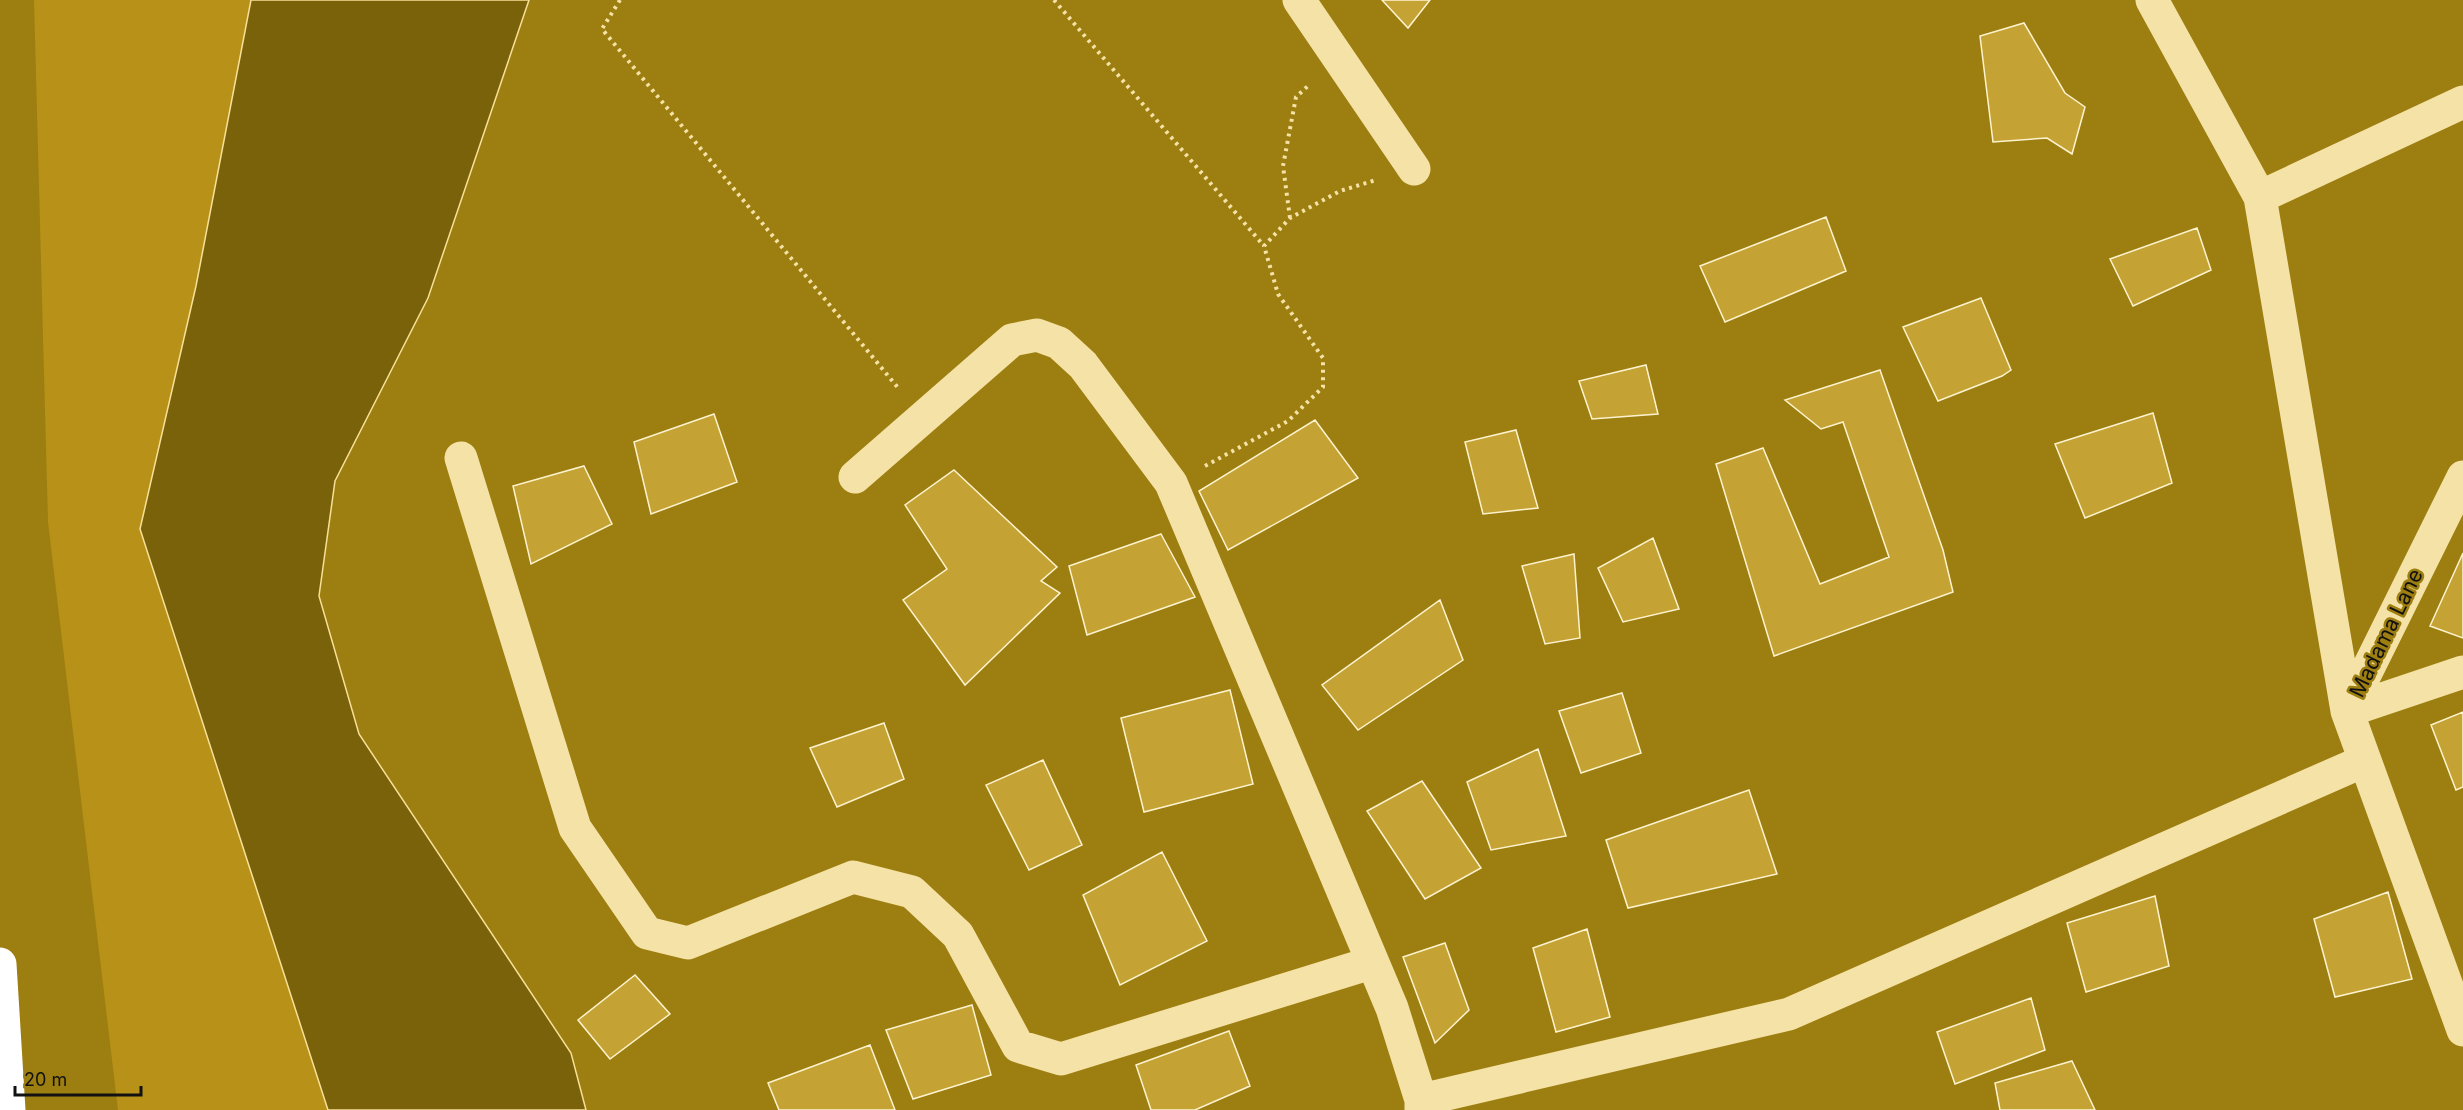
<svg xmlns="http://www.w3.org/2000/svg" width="2463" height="1110" font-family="Inter,sans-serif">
	<rect width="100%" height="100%" fill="#9d7e10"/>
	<path fill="#b89218" d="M34,0H251L196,286L140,529L328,1110H118L48,522Z"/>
	<path fill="#79620a" stroke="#f8e098" stroke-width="1.5" d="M251,0H529L428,298L335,481L319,596L359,734L571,1053L586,1110H328L140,529L196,286Z"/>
	<path fill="#c4a234" stroke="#fef3cf" stroke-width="1.5" d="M1382,0H1430L1408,28Z
		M2024,23L2065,93L2085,107L2072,154L2047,138L1993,142L1980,36Z
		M1826,217L1846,271L1725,322L1700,266Z
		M2197,228L2211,270L2133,306L2110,259Z
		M1981,298L2011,370L2002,376L1938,401L1903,327Z
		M1646,365L1658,414L1592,419L1579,381Z
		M1880,370L1943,550L1953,592L1774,656L1716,464L1763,448L1820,584L1889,557L1843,422L1821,429L1785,400Z
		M2153,413L2172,483L2085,518L2055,444Z
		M714,414L737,482L651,514L634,442Z
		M1315,420L1358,478L1228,550L1199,491Z
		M1516,430L1538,508L1483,514L1465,442Z
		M584,466L612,524L531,564L513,486Z
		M954,470L1057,567L1041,581L1060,593L965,685L903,600L947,569L905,505Z
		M1161,534L1195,597L1087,635L1069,566Z
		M1653,538L1679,609L1623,622L1598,568Z
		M2463,553V638L2430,626Z
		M1574,554L1580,638L1545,644L1522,566Z
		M1440,600L1463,660L1358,730L1322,685Z
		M1230,690L1253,784L1144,812L1121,718Z
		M1622,693L1641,753L1581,773L1559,711Z
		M2463,712V787L2456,790L2431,725Z
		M884,723L904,779L837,807L810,748Z
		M1538,749L1566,836L1491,850L1467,782Z
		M1043,760L1082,845L1029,870L986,785Z
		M1422,781L1481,868L1425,899L1367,811Z
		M1749,790L1777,874L1628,908L1606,840Z
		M1162,852L1207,941L1120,985L1083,895Z
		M2388,892L2412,979L2335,997L2314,919Z
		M2155,896L2169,966L2086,992L2067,923Z
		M1587,929L1610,1017L1556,1032L1533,948Z
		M1445,943L1469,1010L1435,1043L1403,957Z
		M635,975L670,1014L610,1059L578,1020Z
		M2031,998L2045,1050L1955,1084L1937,1032Z
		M972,1005L991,1075L913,1099L886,1030Z
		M1229,1031L1250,1086L1195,1110H1151L1136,1065Z
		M870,1045L895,1110H779L768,1083Z
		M2072,1061L2095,1110H2000L1995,1083Z"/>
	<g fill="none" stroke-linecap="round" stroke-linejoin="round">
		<path stroke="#f5e2a6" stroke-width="4" stroke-dasharray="3 4.5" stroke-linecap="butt" d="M620,0L602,29L899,389
			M1054,0L1264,246
			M1290,218L1283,166L1296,97L1309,85
			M1205,466L1288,421L1323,387V358L1278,294L1264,246L1290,218L1340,191L1376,180"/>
		<path stroke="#f5e2a6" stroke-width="33" d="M1299,0L1414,169
			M2152,0L2260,197L2347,711L2463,1030
			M2260,197L2463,102
			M461,458L575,828L647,933L688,943L853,877L912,892L958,935L1018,1046L1061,1059L1371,963
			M855,477L1012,340L1037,335L1059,343L1083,365L1171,483L1392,1008L1421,1100V1110
			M2347,711L2463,477
			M2347,711L2463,672
			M1421,1100L1789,1014L2364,761"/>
		<path stroke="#fff" stroke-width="33" d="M0,964L9,1110"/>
	</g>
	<g text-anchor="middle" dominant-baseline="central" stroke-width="5" stroke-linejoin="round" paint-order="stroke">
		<g font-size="21" fill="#111" stroke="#9d7e10">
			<text transform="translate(2386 633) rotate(-64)">Madama Lane</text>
		</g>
	</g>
	<path d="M15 1086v9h126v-9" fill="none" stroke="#111111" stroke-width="3"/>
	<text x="24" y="1086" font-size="18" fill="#111111" stroke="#9d7e10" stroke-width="4.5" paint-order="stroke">20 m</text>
</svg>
